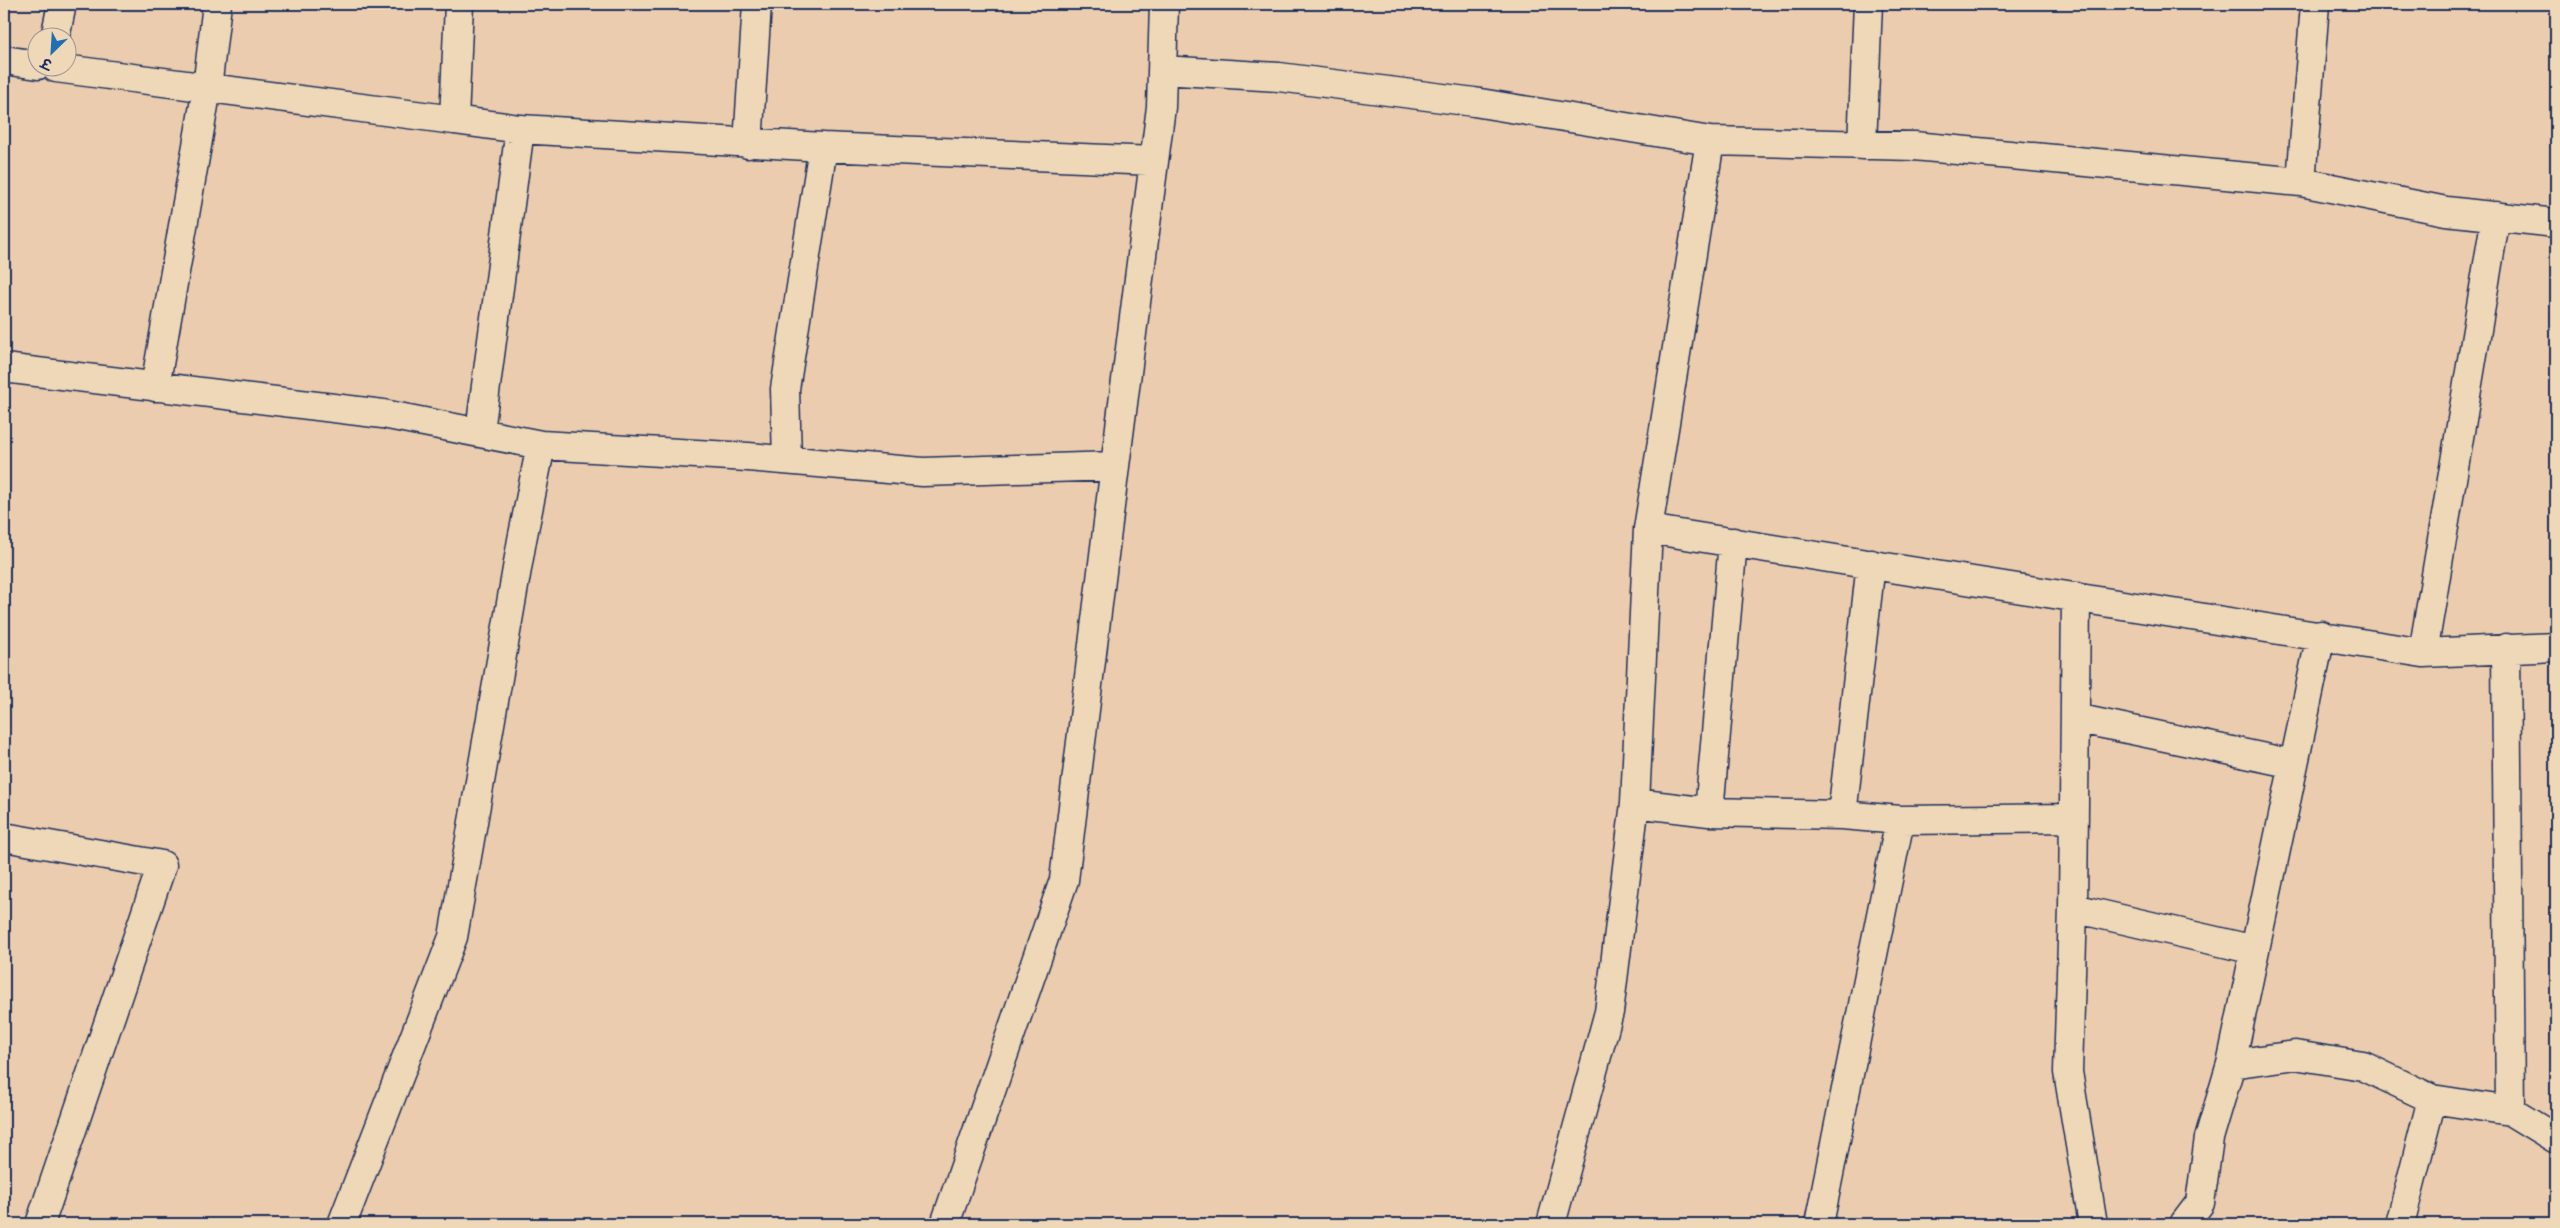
<svg xmlns="http://www.w3.org/2000/svg" width="2560" height="1228" font-family="'Architects Daughter','Playpen Sans Deva',sans-serif">
	<rect width="100%" height="100%" fill="#ecccae"/>
	<filter id="ink" filterUnits="userSpaceOnUse"><feTurbulence type="fractalNoise" baseFrequency=".02" numOctaves="2"/><feDisplacementMap in="SourceGraphic" scale="10" xChannelSelector="R" yChannelSelector="G"/><feConvolveMatrix kernelMatrix="1 2 1 2 8 2 1 2 1" color-interpolation-filters="sRGB"/></filter>
	<g filter="url(#ink)">
		<g fill="none" stroke-linecap="round" stroke-linejoin="round">
			<g stroke="#1b2f5e" stroke-width="31">
				<path id="minor" d="M459,4L454,120L520,129L823,147
					M55,38L62,4
					M4,60L38,65
					M56,68L454,120
					M1162,70L1279,77L1474,102L1710,141
					M748,144L757,4
					M1862,145L1868,4
					M2301,182L2315,4
					M4,368L383,414L541,445L748,457L923,472L1115,466L1064,880L945,1224
					M155,387L207,88L217,4
					M480,431L520,129
					M787,460L785,389L823,147L1154,161
					M1115,466L1161,107L1164,4
					M1648,529L2423,653L2556,647
					M1871,564L1842,815L1900,820
					M2076,597L2073,908L2068,1072L2093,1224
					M2506,648L2510,1111L2556,1139
					M2423,653L2496,216
					M2075,718L2294,764
					M1635,803L1709,812L1733,542
					M1709,812L1842,815
					M4,837L162,865L40,1224
					M2073,908L2255,950
					M2231,1064L2321,635
					M342,1224L453,937L522,540L541,445
					M1551,1224L1609,1012L1635,803L1648,529L1710,141L1914,146L2301,182L2446,211L2556,223
					M1819,1224L1900,820L2074,818
					M2184,1224L2200,1203L2209,1138L2231,1064L2295,1055L2363,1066L2432,1099
					M2400,1224L2432,1099L2510,1111"/>
			</g>
			<use href="#minor" stroke="#efd8b8" stroke-width="28"/>
		</g>
	</g>
	<rect width="2560" height="1228" fill="none" stroke="#efd8b8" stroke-width="20"/>
	<rect x="10" y="10" width="2540" height="1208" fill="none" stroke="#1b2f5e" stroke-width="2" filter="url(#ink)"/>
	<g transform="translate(52 52) rotate(205)"><circle r="24" fill="#efd8b8" stroke="#9a9494"/>
	<path d="M0-4L9 19L0 12L-9 19Z" fill="#1f6fb2"/>
	<text y="-8" font-size="14" font-weight="bold" text-anchor="middle" fill="#1b2f5e">उ</text>
	</g>
</svg>
